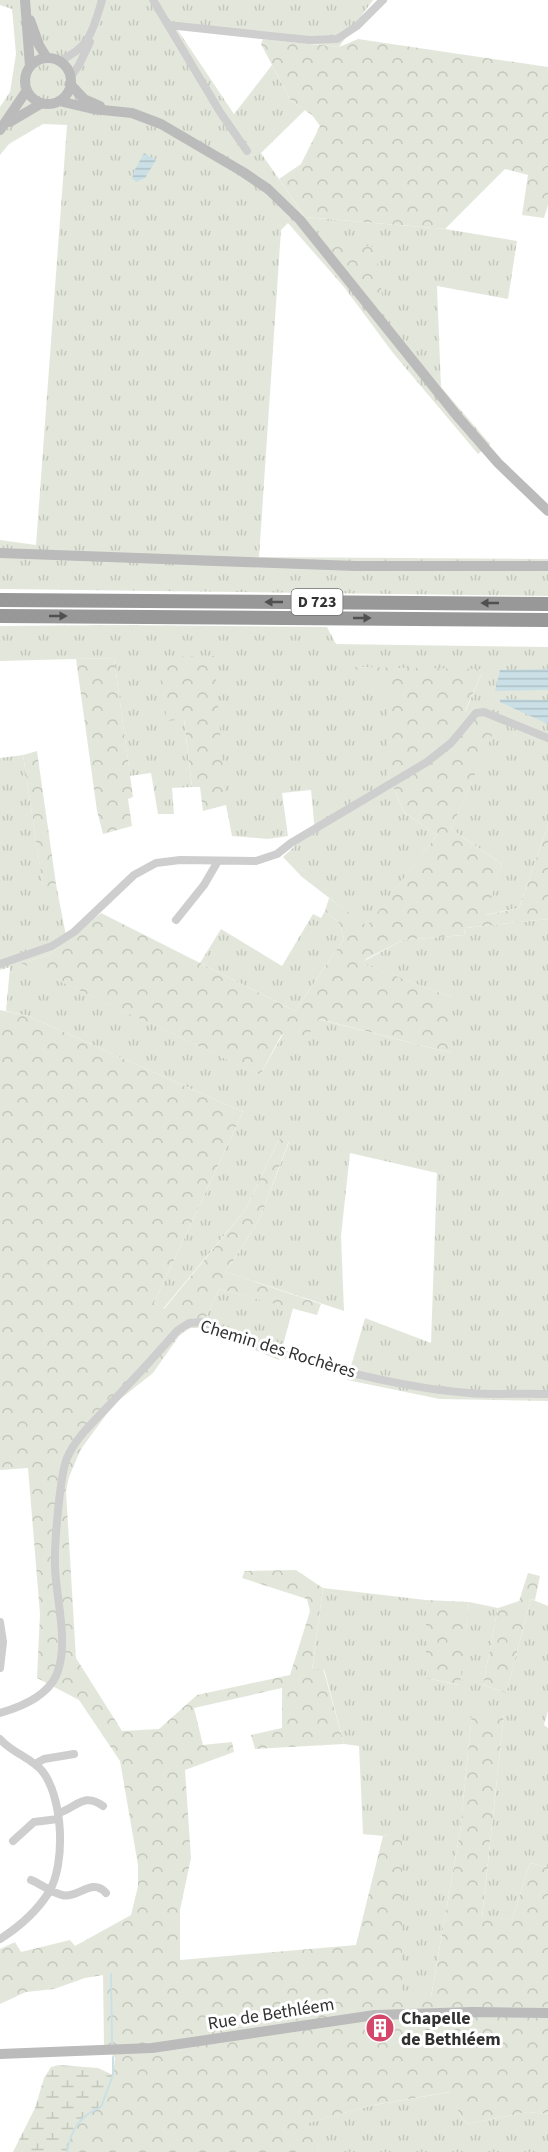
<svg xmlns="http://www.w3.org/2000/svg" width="548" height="2152" font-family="'Source Sans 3',sans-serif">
	<defs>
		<pattern id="grass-tufts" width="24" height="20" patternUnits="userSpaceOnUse" patternTransform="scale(1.5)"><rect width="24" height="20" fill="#e3e7db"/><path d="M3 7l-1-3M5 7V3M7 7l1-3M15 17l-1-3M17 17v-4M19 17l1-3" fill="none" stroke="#c3c7bc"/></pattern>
		<pattern id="forest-crowns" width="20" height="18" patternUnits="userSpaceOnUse" patternTransform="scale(1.5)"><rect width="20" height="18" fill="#e3e7db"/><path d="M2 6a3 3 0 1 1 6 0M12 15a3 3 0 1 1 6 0" fill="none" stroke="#c3c7bc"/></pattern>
		<pattern id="wetland-marsh" width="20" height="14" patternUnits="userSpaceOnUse" patternTransform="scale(1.5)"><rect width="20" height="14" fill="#e3e7db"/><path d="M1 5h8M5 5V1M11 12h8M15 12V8" fill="none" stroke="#c3c7bc"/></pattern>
		<pattern id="water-rules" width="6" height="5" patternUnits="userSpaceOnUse" patternTransform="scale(1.5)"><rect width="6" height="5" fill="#cae0e6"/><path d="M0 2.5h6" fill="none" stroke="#aec1c6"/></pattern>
	</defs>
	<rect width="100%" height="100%" fill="#fff"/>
	<path fill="url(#grass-tufts)" d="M0,0H373L339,47L177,29L234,114L272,65L291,101L305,110L261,153L305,217L445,229L517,241L508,299L437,286L441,387L490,444L478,454L393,353L344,287L288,223L281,230L259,557L548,559V596L0,589V540L36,545L67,125L43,124L9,144L0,155V107L10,92L16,54L12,9L0,5Z
		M117,625L327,627L336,644L548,647V825L519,908L485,915L502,864L451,829L496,725L465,712L482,673L354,667L389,692L388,775L404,812L437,835L367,927L302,877L283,857L298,843L315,833L311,790L282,793L288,836L268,839L232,836L226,805L184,719L192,787L172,788L174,814H158L151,773L130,776L114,658L0,661V626Z
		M23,755L43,886L56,884L67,941L49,955L22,963L260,1075L283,1034L318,1019L451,1053V997L363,964L366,960L403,940L464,935L465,928L548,919V1401L440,1399L347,1380L365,1318L431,1343L437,1173L350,1153L341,1236L344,1311L226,1272L259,1220L289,1142L279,1139L246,1209L163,1309L154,1303L243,1112L28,1016L6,1011L10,967L0,970V758Z
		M325,911L340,924L344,939L295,1011L200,963L221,929L282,966L313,914L321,918Z
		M219,1289L293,1308L279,1360L201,1328Z
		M323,1588L426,1600V1678L459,1685L469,1602L498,1608L483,1685L506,1693L531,1599L548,1606V1711L544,1725L548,1728V1867L530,1863L512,1919L482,1918L504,1714H472L460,1832L431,1997H402V1834L383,1836L363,1834L359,1746L344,1744L324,1669L312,1671Z
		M451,2092L461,2117L467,2124L528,2112L548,2114V2152H319L307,2123L373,2105Z"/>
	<path fill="url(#forest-crowns)" d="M263,39L339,47L358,39L548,67V205L544,218L522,215L528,175L505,169L445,229L305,217L279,179L301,164L320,126L312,115L291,101L261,44Z
		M323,240L376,247L385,320Z
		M214,656L226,805L203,811L200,787H192L184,719L167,721L157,657Z
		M114,658L133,797L128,799L132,826L103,834L97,811L76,659Z
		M353,667L481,669L482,673L465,711L497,724L451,829L502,864L486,915L519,908L548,825V919L465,928L464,935L403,940L366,959L364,964L451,997V1053L319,1019L303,1043L282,1034L260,1075L21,963L49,955L101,913L295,1011L344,939L340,924L325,911L329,898L367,926L437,835L404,812L388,775V692Z
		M37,751L56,884L43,887L23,755Z
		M0,1010L28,1016L243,1112L154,1303L164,1309L246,1209L279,1139L289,1141L259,1220L226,1272L321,1304L317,1315L219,1289L201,1328H190L179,1336L153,1373L114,1404L81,1449L69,1477L66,1491L76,1658L122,1731L159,1729L197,1695L290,1675L310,1611L307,1599L242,1578L245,1571L296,1570L323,1588L312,1670L323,1668L344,1744L255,1749L251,1735L282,1728V1688L194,1708L203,1745L232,1742L234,1752L185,1770L191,1858L180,1910V1960L356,1945L383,1836L402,1833V1997H431L460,1832L472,1714H504L482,1917L512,1919L530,1863L548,1867V2114L528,2112L467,2124L461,2117L450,2092L373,2105L308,2123L319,2152H67C71,2129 80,2116 101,2107L113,2075L115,2058L104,2045L103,1975L85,1978L54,1989L26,1992L0,2004V1949L15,1942L21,1952L70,1940L75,1946L131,1915L138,1886V1865L120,1761L79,1700L37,1678L40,1614L28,1468L0,1470Z
		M528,1573L540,1576L535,1600L531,1599L506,1693L483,1685L498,1608L519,1601Z
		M426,1600L469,1602L460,1685L426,1678Z"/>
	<path fill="url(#wetland-marsh)" d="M59,2065L98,2068L113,2075L101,2107C80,2116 71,2129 67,2152H13L35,2108L44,2078L51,2067Z"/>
	<path fill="url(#water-rules)" d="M144,153L156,160L145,178L137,182L132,179L134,171Z
		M548,669V690L495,691L500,670Z
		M500,699L548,700V724L500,702Z"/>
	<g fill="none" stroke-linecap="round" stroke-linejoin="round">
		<path stroke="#cae0e6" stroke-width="2" d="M111,1974L112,2044
			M67,2152C71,2129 80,2116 101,2107L113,2075V2057"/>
		<path stroke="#cecece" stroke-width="8" d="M153,0L220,112L247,151
			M168,25L309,40L337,39L357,26L383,0
			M59,61C90,48 93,30 102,0
			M70,78L79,65L90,42
			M176,920L204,885L218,861
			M0,964L52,946L74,932L134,875L156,863L180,860L256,861L277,854L291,843L427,762L451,743L476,713L484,712L548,738
			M0,1622L3,1642L0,1668
			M0,1713C21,1707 46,1697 56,1676C70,1645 56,1600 55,1567C54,1547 60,1474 67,1458C77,1435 97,1419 113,1401C135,1378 157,1354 178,1330L189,1323L201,1322C230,1332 257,1346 287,1355C341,1372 413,1389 470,1393C496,1395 522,1393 548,1394
			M0,1739C12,1753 32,1758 43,1772C63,1799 66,1863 49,1892C37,1911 19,1927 0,1939
			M35,1764L44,1759L74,1754
			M59,1813C77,1807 84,1792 103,1806
			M13,1841L34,1822L58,1819
			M31,1880C41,1884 52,1893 62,1895C78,1899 92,1877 106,1893"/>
		<path stroke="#bbb" stroke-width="10" d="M25,0L30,66
			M30,20L39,45L47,58
			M25 81a23 23 0 1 1 46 0a23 23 0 1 1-46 0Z
			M70,84L84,99L100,106
			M59,101L93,109L132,113L161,124L243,172L268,189L300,220L458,417L498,463L548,511
			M10,122L42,103
			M0,130L27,90
			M0,553L355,566H548
			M0,2054L152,2048L375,2015L472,2012L548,2013"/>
		<path stroke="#989898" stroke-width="14" d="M0,600L548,604
			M0,616L548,620"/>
	</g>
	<defs><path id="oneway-solid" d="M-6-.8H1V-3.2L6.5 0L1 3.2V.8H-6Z" transform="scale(1.5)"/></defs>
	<g fill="#505050">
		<use href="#oneway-solid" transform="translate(274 602) rotate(-180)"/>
		<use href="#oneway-solid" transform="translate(490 603) rotate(-180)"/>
		<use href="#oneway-solid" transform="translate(58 616)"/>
		<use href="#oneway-solid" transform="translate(362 618)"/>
	</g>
	<defs>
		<g id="building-disc" transform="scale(1.5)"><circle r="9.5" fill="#d5476a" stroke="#fff"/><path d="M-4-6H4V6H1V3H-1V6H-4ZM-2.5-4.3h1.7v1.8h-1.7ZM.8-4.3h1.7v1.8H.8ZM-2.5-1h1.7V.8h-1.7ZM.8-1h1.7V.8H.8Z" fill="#fff"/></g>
	</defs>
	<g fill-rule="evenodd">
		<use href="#building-disc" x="380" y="2028"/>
	</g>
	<g text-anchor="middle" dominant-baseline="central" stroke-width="6" stroke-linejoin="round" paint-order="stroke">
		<rect fill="#fff" stroke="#6f6f6f" stroke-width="1.5" x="291.5" y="589" width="51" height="26" rx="4.5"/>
		<g font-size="16" font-weight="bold" fill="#313131">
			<text x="317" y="602">D 723</text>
		</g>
		<g font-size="18" fill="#313131" stroke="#fff">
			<text transform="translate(278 1349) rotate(17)">Chemin des Rochères</text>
			<text transform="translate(271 2014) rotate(-9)">Rue de Bethléem</text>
		</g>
		<g font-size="18" font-weight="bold" fill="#313131" stroke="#fff" text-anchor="start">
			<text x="401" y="2018">Chapelle<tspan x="401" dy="21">de Bethléem</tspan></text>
		</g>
	</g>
</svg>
